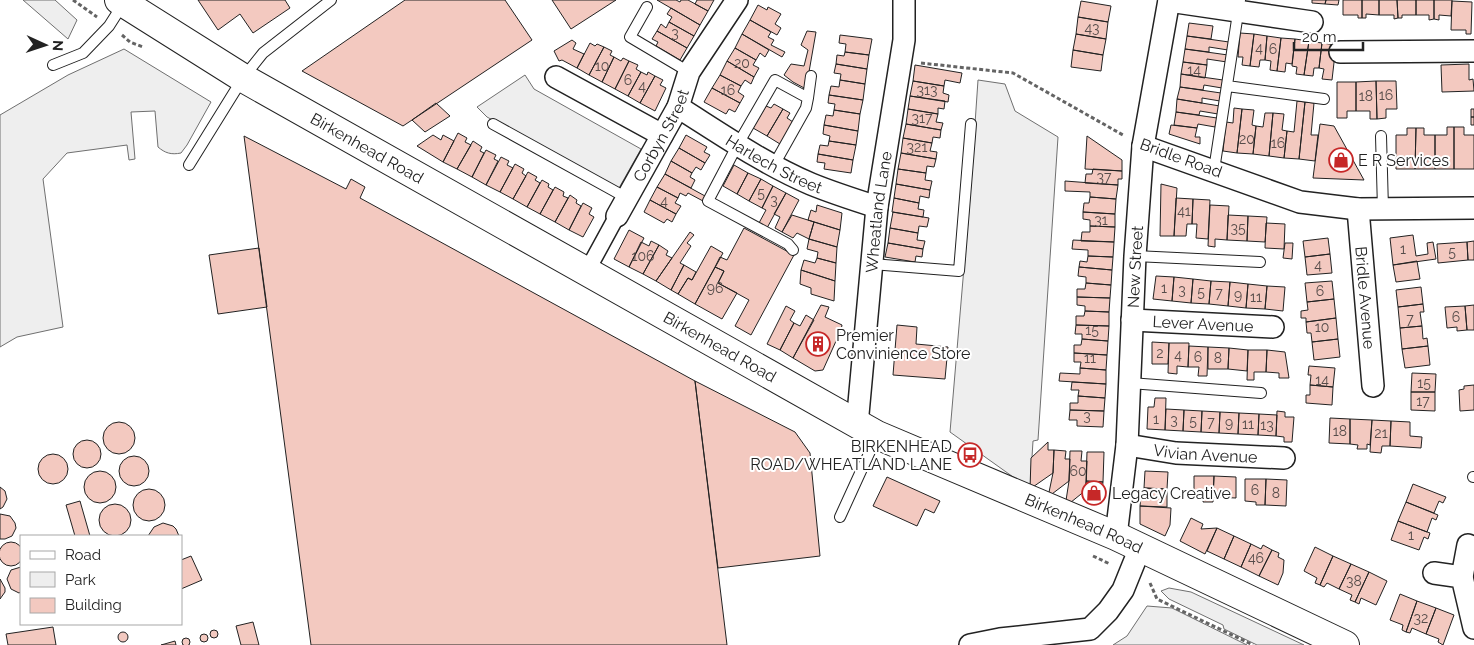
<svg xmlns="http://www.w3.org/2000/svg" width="1474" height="645" font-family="Raleway,sans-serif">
	<rect width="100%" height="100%" fill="#fff"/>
	<path fill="#eee" stroke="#6f6f6f" d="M23,0H55L77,20L68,39Z
		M124,49L211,102L187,145L181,153C171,155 165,153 158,147L155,111L131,112L135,159L129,160L127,145L67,153L43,179L63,327L17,337L0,347V115L68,75Z
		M525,75L534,89L641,149L619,188L487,117L477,107Z
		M978,80L1005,84L1015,111L1058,137L1038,440L1033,441L1030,489L950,432L970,197Z
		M1169,588L1191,592L1304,645H1257L1224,629L1223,625L1169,599L1161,591Z
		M1147,606L1172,608L1247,645H1113L1127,636Z"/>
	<path fill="#f3c9c0" stroke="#222" d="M198,0H285L290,8L253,33L240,14L218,30Z
		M405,0H505L532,40L403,126L302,71Z
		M552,0H616L571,29Z
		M657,0H676L680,2L681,0H688L708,11L700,25Z
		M697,0H714L708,11L695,4Z
		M1312,0H1326L1325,4L1312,3Z
		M1326,0H1339L1338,5L1325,4Z
		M1343,0H1362V18H1358V15H1343Z
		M1362,0H1379V15L1366,14V18H1362Z
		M1379,0H1397L1398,18L1394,19V15H1379Z
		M1397,0H1416V15H1402V18H1398Z
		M1416,0H1434V19L1429,20V15H1416Z
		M1434,0H1452L1451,16L1439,15V20L1434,19Z
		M1081,1L1111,6L1108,22L1078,17Z
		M1452,1L1472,2L1471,34H1466V30H1451Z
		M758,5L767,10L768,7L781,14L775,24L781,28L777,35L750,20Z
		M671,8L700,25L694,36L669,22L672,17L667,14Z
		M1078,17L1108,22L1106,39L1076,34Z
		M750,20L771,32L768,37L774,40L771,45L785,52L782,57L742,34Z
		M669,22L694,36L687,48L657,31L661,24L666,28Z
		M1189,23L1213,26L1211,39L1187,36Z
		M657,31L687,48L680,60L656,46L658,42L652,39Z
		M807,31L816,32L806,89L793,82L784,75L791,64L804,66L808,50L801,45Z
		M1240,33L1254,34L1250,66L1242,65L1243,57H1238Z
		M742,34L769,50L765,57L760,53L756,60L735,48Z
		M1076,34L1106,39L1103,55L1073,50Z
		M1254,34L1267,36L1265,60H1260L1259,67L1250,66Z
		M840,35L872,39L869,55L845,52L846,44L839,43Z
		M1187,36L1229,42L1228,50L1209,47V52L1185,49Z
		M1267,36L1281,38L1277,71L1270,70L1271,61L1265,60Z
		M1281,38L1295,39L1292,64L1286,63L1285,72L1277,71Z
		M1295,39L1309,41L1304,75L1296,74L1297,67L1292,66Z
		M572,40L576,43L573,49L584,54L577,68L562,60L559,61L554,51Z
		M1309,41L1322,43L1319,68H1314L1313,76L1304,75Z
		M590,43L595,46L597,44L604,47L589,75L577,68Z
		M1322,43L1336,45L1332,80L1322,79L1324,69L1319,68Z
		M604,47L612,51L610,55L614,57L602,82L589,75Z
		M735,48L756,60L753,65L759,68L754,77L727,61Z
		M1185,49L1228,55L1227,62L1207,59V65L1183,62Z
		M1073,50L1103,55L1101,71L1071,67Z
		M845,52L869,55L867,69L836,64L837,55L844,56Z
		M614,57L621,61L623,58L629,61L615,89L602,82Z
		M629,61L638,65L636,69L641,72L628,96L615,89Z
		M727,61L754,77L751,84L745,80L741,86L720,75Z
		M1183,62L1207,65L1205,78L1181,74Z
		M836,64L867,69L865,84L840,80L841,74L834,73Z
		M1469,64V80L1473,79L1474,91L1442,92L1441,65Z
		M915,65L962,73L960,83L945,80L944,86L913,81Z
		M641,72L647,75L648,72L655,76L640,103L628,96Z
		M1181,74L1223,80L1222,88L1204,85L1203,90L1180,87Z
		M720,75L741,86L738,92L744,96L740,103L712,88Z
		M655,76L663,80L660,85L666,88L655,111L640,103Z
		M840,80L865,84L863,100L829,95L831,86L839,87Z
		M913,81L944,86L943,93L949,95L948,102L910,96Z
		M1376,81H1396L1397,109H1386V118L1377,119Z
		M1376,81L1377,119H1370V111H1356V82Z
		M1337,82H1356V111H1347V118H1337Z
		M1180,87L1221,93L1220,101L1202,98V103L1177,99Z
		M712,88L740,103L735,112L729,109L726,114L704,102Z
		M829,95L863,100L860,114L834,110L835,104L828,103Z
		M910,96L945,101L944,109L938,108V114L908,109Z
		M1177,99L1220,106L1218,114L1200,111L1199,115L1176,112Z
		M1297,101L1305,102L1299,159L1284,158L1287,131L1294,132Z
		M1305,102L1314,103L1311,135H1318L1315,161L1299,159Z
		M436,103L450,116L425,132L412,120Z
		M774,104L783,109L767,136L753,128L766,106L771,108Z
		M1234,108L1242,109L1237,153L1223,151L1226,122L1233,123Z
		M783,109L790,113L787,118L793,122L780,144L767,136Z
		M908,109L938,114L936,122L943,123L941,130L906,124Z
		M1242,109L1254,110L1252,125L1256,126L1253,154L1237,153Z
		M1471,109H1474V117H1471Z
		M834,110L860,114L858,131L824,125L826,115L833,116Z
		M1176,112L1217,118L1215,127L1198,124L1197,128L1174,125Z
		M1265,113H1273L1269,156L1253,154L1256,126L1263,127Z
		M1273,113L1284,114L1282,130L1287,131L1284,158L1269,156Z
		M1471,117H1474V125H1471Z
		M906,124L941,130L940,138L933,137L932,143L903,138Z
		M1320,124L1334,126L1364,180L1313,178Z
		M824,125L858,131L856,145L829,141L830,136L823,134Z
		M1171,125L1197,128L1195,137H1200V144L1169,134Z
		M1447,127H1454V169H1435V135H1447Z
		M1454,127H1464V135H1474V169H1454Z
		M1407,128H1416L1415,169H1396V135H1407Z
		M1416,128H1424V135H1435V169H1415Z
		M458,133L467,138L465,142L471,145L457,169L443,162Z
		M433,135L441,140L443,135L454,141L443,162L417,146Z
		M686,135L707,147L704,152L710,155L705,163L679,148Z
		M244,136L346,189L351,179L365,187L360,198L695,381L727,645H311Z
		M1087,136L1122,160V171L1085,169Z
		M903,138L932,143L930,151L937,152L936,159L901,153Z
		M473,141L482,147L480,151L484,153L472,177L457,169Z
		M829,141L856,145L853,160L818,154L820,145L828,146Z
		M679,148L705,163L701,170L696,167L692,173L671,161Z
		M486,150L496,155L494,159L498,161L486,185L472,177Z
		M901,153L936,159L934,167L927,166L926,173L898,169Z
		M818,154L853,160L851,173L824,169L825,163L817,162Z
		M501,157L509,161L507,165L513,168L500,192L486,185Z
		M671,161L692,173L690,177L695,180L691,188L665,174Z
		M515,164L524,169L522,173L526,176L513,199L500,192Z
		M734,165L748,173L737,194L723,186Z
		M898,169L926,173L925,180L932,181L930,190L896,184Z
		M1093,169L1122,171V179H1118V185L1085,183L1086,174H1092Z
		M528,172L537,177L535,180L540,183L527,207L513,199Z
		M748,173L761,179L749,201L737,194Z
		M665,174L705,196L703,201L688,193L686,196L680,193L678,198L657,187Z
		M761,179L773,186L762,208L749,201Z
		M542,180L549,184L548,187L553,190L540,214L527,207Z
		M1065,181L1118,185L1116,199L1090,197V192L1065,191Z
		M896,184L930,190L929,198L920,196L919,203L894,198Z
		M1161,184L1177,188L1174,236H1160Z
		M773,186L786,193L767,228L759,223L766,210L762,208Z
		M555,187L564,192L563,196L568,198L555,222L540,214Z
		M657,187L678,198L675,203L681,206L676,214L650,200Z
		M786,193L799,200L782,232L775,228L780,217L774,214Z
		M570,195L577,200L576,203L581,206L569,230L555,222Z
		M1090,197L1116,199L1115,214L1083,212L1084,203H1089Z
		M894,198L919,203L918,209L924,210L923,217L892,212Z
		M1176,198L1193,199L1192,224H1187L1186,236H1174Z
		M1193,199L1210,200L1208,239L1196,238L1197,224H1192Z
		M650,200L676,214L672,222L667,219L664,223L644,212Z
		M583,203L592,208L589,214L594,217L583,237L569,230Z
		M817,205L842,213L840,230L808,220L811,210L816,212Z
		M1210,205L1229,206L1227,240L1215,239V247L1208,246Z
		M893,212L929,218L927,227L919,226L918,233L890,228Z
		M1083,212L1115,214V227L1090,226V220L1083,219Z
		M792,215L814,222L809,239L797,233L793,238L782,232Z
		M1228,215L1248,216L1247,241L1227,240Z
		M1248,216L1267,217L1265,242L1247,241Z
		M814,222L840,230L837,247L809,239Z
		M1266,223L1285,224L1284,249L1265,248Z
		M1090,226L1115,227L1114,242L1081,241L1082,232H1090Z
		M744,228L794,255L751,335L735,326L749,300L718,283L724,271L715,267L720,257L727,260Z
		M890,228L918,233L917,240L925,241L923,249L888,243Z
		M629,230L644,238L629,267L614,259Z
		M690,232L694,235L687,243L691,246L680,263L684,265L671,290L656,281Z
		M1413,235L1416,256L1428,254L1427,243L1433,242L1436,259L1393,265L1390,238Z
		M1328,238L1330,254L1305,257L1303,241Z
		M809,239L837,247L836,263L817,258L818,252L807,249Z
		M1073,240L1114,242L1113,257L1088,256V250L1072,249Z
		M651,241L659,245L643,274L629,267L641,242L649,246Z
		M1474,241V260H1468L1467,242Z
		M1467,242L1468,260L1438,263L1437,244Z
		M888,243L923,249L922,257L916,256L915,262L885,257Z
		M1285,243H1293L1292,259L1283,258Z
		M659,245L668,251L666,255L672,258L656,281L643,274Z
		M711,246L723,253L695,304L678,294L688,278L692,280Z
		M259,248L267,307L218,314L209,255Z
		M1330,254L1332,273L1307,275L1305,257Z
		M1088,256L1113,257L1112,270L1079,267L1080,261L1087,262Z
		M817,258L836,263L835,281L801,270L804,260L815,263Z
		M1417,261L1420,279L1396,282L1393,265Z
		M684,265L696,272L692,280L688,278L678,294L671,290Z
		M715,267L724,271L718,283L737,293L722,319L695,304Z
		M1079,267L1112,270L1111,285L1086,283V277L1078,276Z
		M801,270L835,281L834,301L811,294V288L800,284Z
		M1156,276L1174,277L1172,301L1153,299Z
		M1174,277L1193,279L1191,303L1172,301Z
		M1193,279L1211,281L1209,304L1191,303Z
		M1211,281L1230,282L1228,306L1209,304Z
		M1332,281L1334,299L1307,302L1305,283Z
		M1230,282L1248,284L1246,308L1228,306Z
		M1086,283L1111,285L1110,298L1077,297V289H1085Z
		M1248,284L1267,286L1265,309L1246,308Z
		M1267,286L1285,287L1283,311L1265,309Z
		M1421,287L1423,304L1398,307L1396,290Z
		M1077,297L1110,298L1109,312L1085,311V306L1077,305Z
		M1334,299L1336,318L1306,322V318H1301V311L1308,310L1307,302Z
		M1423,304L1424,312H1420L1422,326L1400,328L1398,307Z
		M821,305L829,307L825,317L842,325L841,330L823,370L815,371L793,358Z
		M1474,305V330H1467L1465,306Z
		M786,306L795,311L790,320L794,323L780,350L767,344Z
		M1465,306L1467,330L1457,331V327L1447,328L1445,307Z
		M1085,311L1109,312V326L1076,325V316H1084Z
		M806,315L814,320L793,358L780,350L794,323L800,326Z
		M1336,318L1338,339L1312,342L1311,333H1307L1306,322Z
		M897,325L917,327L916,344L948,347L945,379L893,375Z
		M1076,325L1109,326L1108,341L1082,339V334H1075Z
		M1422,326L1423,339L1427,338L1428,346L1402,349L1400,328Z
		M1082,339L1108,341L1107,355L1074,353V345H1081Z
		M1338,339L1340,357L1314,360L1312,342Z
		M1152,342L1169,343L1168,364H1152Z
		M1169,343H1189L1188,367L1177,366V374L1168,373Z
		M1189,346L1208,347L1207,376H1198L1199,367H1188Z
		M1428,346L1430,365L1405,368L1402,349Z
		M1208,347L1229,348L1228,369H1208Z
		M1229,348L1248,350L1247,371L1228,369Z
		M1248,350H1267L1266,372H1254V380H1247Z
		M1267,350L1285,352L1289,378H1279V373L1266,372Z
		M1074,353L1107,355L1106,370L1080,368L1081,362H1074Z
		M1309,366L1335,368L1333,387L1310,385L1311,375H1308Z
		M1080,368L1106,370V384L1059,381L1060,373L1080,374Z
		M1412,373L1436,374L1435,392H1411Z
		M695,381L795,432L810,453L820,556L718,568Z
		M1072,382L1106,384L1105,398L1078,396L1079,390H1071Z
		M1310,385L1333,387L1332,405L1306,403V395H1310Z
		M1474,385V410L1460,411L1459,390L1464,389V386Z
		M1411,392H1435V411L1411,410Z
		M1078,396L1105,398L1104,411L1070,410V403H1078Z
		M1155,398H1166L1165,430L1147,429L1148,407H1154Z
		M1166,409L1184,410L1183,431L1165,430Z
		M1070,410L1104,411L1103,427L1077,426V420H1069Z
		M1184,410L1202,411L1201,432L1183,431Z
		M1202,411L1220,412L1219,433L1201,432Z
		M1277,411L1285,412V417H1294L1292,442H1284V437L1276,436Z
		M1220,412L1239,413L1238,434L1219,433Z
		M1239,413L1259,414L1258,435L1238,434Z
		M1259,414L1277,415L1276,436L1258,435Z
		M1330,418L1350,419V444L1329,443Z
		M1350,419L1372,420L1370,445L1367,444V449H1357L1358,445L1350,444Z
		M1372,420L1391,421L1390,446H1382L1381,453L1370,452Z
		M1391,421L1410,422V436L1422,437L1421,448L1390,446Z
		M103 438a16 16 0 1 1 32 0a16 16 0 1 1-32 0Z
		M73 454a14 14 0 1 1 28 0a14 14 0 1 1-28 0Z
		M1048,442V450H1054L1053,473L1030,489L1031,458Z
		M1054,450L1066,451L1065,459H1070L1069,481L1048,497L1053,473Z
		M1070,451H1082L1081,461H1087L1086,490L1065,507L1069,481Z
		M1087,452H1104L1103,482L1086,481Z
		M38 469a15 15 0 1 1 30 0a15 15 0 1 1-30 0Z
		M119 471a15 15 0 1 1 30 0a15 15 0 1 1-30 0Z
		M1145,471L1168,472L1167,489L1144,488Z
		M84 487a16 16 0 1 1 32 0a16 16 0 1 1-32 0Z
		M1194,476H1214L1213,502H1203L1204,495H1194Z
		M1214,476L1236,477V498L1213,497Z
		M887,477L940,501L934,513L925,509L917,526L873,506Z
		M1245,479H1266L1265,505H1256V502L1245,501Z
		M1266,479L1287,480L1286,506L1265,505Z
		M1086,481L1103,482L1101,503L1085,496Z
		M1413,484L1446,497L1443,503L1439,501L1434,513L1406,502Z
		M0,487L5,491L7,499L3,507L0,509Z
		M1144,488L1167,489V507L1140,506L1141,496Z
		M133 505a16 16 0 1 1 32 0a16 16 0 1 1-32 0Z
		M80,501L90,536H75L66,505Z
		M1406,502L1438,515L1436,520L1432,518L1427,532L1398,521Z
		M99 520a16 16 0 1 1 32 0a16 16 0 1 1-32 0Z
		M1140,506L1171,508L1170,525L1165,536L1140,524Z
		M0,514L10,516L15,523L16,528L12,536L5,539H0Z
		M1191,518L1203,524L1201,529L1217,528L1205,554L1180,541Z
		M1398,521L1430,533L1428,539L1424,537L1419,550L1391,540Z
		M163,523L173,526L176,529L179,536H148L154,527Z
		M1217,528L1234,536L1224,559L1207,551Z
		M1234,536L1251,544L1241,567L1224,559Z
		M-1 554a12 12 0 1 1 24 0a12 12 0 1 1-24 0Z
		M1251,544L1261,549L1263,545L1272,550L1259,576L1241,567Z
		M1315,547L1333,556L1320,585L1315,583L1317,578L1304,571Z
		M1272,550L1279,553L1278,557L1284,560L1283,573L1278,585L1259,576Z
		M191,556L202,580L181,589V560Z
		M1333,556L1351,564L1339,589L1327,583L1324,587L1320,585Z
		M1351,564L1369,572L1355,602L1350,600L1352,595L1339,589Z
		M21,567V592L19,593L11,589L7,579L11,570Z
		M1369,572L1387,581L1376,605L1361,598L1359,604L1355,602Z
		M0,579L5,588V592L0,599Z
		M1400,594L1417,601L1406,632L1402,630L1403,625L1390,620Z
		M1417,601L1436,608L1426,634L1412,628L1410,633L1406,632Z
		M1436,608L1454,615L1443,645L1438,642L1439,639L1426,634Z
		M253,622L259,645H241L236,626Z
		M53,627L56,645H8L6,634Z
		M210 634a4 4 0 1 1 8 0a4 4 0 1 1-8 0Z
		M118 637a5 5 0 1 1 10 0a5 5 0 1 1-10 0Z
		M200 638a4 4 0 1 1 8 0a4 4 0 1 1-8 0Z
		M182 642a4 4 0 1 1 8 0a4 4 0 1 1-8 0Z
		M175,641L176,645H161Z"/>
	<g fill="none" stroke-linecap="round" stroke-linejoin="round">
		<g stroke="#222" stroke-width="12">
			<path id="service" d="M647,7L630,37L689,72
				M53,65L83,53L109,26L123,4
				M1227,86L1324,99
				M808,98L811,76
				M493,124L627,198
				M1381,136L1383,209
				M189,165L243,78L263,53L331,0
				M774,165L806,108L808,98L775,80L738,144L708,201L788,244L793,250
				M1214,170L1240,0
				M1135,256L1260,262
				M872,264L959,271L971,124
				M1130,383L1261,393
				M1473,477H1474
				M840,517L877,436"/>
		</g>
		<g stroke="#222" stroke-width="18">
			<path id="pedestrian" d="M587,271L617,216"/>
		</g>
		<g stroke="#222" stroke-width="24">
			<g id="minor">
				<path d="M1169,1L1312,22"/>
				<path d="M1340,52L1474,51"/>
				<path d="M556,77L662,135"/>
				<path id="s1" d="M678,107C721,134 764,164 811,184C833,193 855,200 877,207"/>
				<path d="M1143,146L1300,202L1358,209L1474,208"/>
				<path id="s2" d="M1358,209L1373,386"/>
				<path id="s3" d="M617,216L678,107L689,72L737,0"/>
				<path id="s4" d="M1132,320L1273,327"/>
				<path id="s5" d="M857,425L877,207L904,40V0"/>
				<path id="s6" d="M1127,445L1176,453L1284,458"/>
				<path id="s7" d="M1116,536L1127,445L1135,256L1143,146L1169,0"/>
				<path d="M1434,573L1462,577L1474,628"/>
				<path d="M1462,577L1468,545"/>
				<path d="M970,645L1000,639L1090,629L1108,611L1123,590L1140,548"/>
			</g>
		</g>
		<g stroke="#222" stroke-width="30">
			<g id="primary">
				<path id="s8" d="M119,0L243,78L877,435L1116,536L1345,645"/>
			</g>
		</g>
		<path stroke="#646464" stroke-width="3" stroke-dasharray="4 2.5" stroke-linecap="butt" d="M73,0L97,17
			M122,35L130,42L143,47
			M921,63L1013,73L1123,135
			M1093,556L1110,564
			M1150,583L1157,599L1253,645"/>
		<use href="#service" stroke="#fff" stroke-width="10"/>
		<use href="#pedestrian" stroke="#fff" stroke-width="15"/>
		<use href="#minor" stroke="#fff" stroke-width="21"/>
		<use href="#primary" stroke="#fff" stroke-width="28"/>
	</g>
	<defs>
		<g id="shop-ring" transform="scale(1.25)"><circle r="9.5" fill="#fff" stroke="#c62828" stroke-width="1.5"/><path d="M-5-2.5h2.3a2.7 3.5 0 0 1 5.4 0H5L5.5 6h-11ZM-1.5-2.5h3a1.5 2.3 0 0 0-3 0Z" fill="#c62828"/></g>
		<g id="building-ring" transform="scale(1.25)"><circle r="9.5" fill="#fff" stroke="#c62828" stroke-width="1.5"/><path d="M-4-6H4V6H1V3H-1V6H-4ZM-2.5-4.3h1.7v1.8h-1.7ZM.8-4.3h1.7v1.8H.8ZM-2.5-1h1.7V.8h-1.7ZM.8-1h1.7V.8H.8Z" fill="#c62828"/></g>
		<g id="bus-ring" transform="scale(1.25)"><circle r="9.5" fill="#fff" stroke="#c62828" stroke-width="1.5"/><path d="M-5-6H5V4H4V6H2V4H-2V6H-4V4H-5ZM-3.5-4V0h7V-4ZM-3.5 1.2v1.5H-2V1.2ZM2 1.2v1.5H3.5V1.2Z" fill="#c62828"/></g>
	</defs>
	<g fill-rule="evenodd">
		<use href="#shop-ring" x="1341" y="160"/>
		<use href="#building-ring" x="818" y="344"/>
		<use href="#bus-ring" x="970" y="455"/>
		<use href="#shop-ring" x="1094" y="493"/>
	</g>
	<g text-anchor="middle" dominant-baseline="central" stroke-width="4" stroke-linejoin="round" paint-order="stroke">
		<g font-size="14" fill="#564c4a">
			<text x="1092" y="28">43</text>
			<text x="675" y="33">3</text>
			<text x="1259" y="48">4</text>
			<text x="1273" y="49">6</text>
			<text x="742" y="63">20</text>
			<text x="602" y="66">10</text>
			<text x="1194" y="70">14</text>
			<text x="628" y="80">6</text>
			<text x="642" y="86">4</text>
			<text x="728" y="90">16</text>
			<text x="927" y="90">313</text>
			<text x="1386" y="95">16</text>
			<text x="1366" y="96">18</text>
			<text x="922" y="118">317</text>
			<text x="1247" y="139">20</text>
			<text x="1278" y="143">16</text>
			<text x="917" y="147">321</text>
			<text x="1104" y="177">37</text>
			<text x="761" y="193">5</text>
			<text x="774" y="200">3</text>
			<text x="664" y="201">4</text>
			<text x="1184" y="211">41</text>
			<text x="1101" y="220">31</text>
			<text x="1238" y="228">35</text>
			<text x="1403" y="249">1</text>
			<text x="1452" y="252">5</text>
			<text x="643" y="256">106</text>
			<text x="1318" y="265">4</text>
			<text x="715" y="288">96</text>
			<text x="1164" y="288">1</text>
			<text x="1182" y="290">3</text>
			<text x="1320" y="291">6</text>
			<text x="1201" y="292">5</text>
			<text x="1219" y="293">7</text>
			<text x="1238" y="295">9</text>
			<text x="1256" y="297">11</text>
			<text x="1456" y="317">6</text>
			<text x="1410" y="319">7</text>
			<text x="1322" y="327">10</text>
			<text x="1092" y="330">15</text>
			<text x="1160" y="353">2</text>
			<text x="1178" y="355">4</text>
			<text x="1198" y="357">6</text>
			<text x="1090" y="358">11</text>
			<text x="1218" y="358">8</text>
			<text x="1322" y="380">14</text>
			<text x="1424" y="383">15</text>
			<text x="1423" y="401">17</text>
			<text x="1087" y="416">3</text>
			<text x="1156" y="419">1</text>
			<text x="1174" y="420">3</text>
			<text x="1193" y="421">5</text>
			<text x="1211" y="422">7</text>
			<text x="1229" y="423">9</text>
			<text x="1248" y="424">11</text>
			<text x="1267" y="425">13</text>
			<text x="1340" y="431">18</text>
			<text x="1381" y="433">21</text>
			<text x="1078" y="471">60</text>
			<text x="1255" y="490">6</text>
			<text x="1276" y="493">8</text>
			<text x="1411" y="535">1</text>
			<text x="1256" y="558">46</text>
			<text x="1354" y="581">38</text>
			<text x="1421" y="618">32</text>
		</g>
		<g font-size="16" fill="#222" stroke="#fff">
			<text stroke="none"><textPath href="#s3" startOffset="92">Corbyn Street</textPath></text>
			<text stroke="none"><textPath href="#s8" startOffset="289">Birkenhead Road</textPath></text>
			<text transform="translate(1181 158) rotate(20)">Bridle Road</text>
			<text stroke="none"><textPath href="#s1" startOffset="112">Harlech Street</textPath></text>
			<text stroke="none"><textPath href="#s5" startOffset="214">Wheatland Lane</textPath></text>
			<text stroke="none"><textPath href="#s7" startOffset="270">New Street</textPath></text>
			<text stroke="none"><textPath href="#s2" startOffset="89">Bridle Avenue</textPath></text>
			<text stroke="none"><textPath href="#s4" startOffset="71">Lever Avenue</textPath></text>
			<text stroke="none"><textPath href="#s8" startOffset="694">Birkenhead Road</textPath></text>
			<text stroke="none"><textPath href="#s6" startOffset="79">Vivian Avenue</textPath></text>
			<text stroke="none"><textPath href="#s8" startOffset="1099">Birkenhead Road</textPath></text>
		</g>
		<g font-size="16" fill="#222" stroke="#fff" text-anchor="start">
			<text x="1358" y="160">E R Services</text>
			<text x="836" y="335">Premier<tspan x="836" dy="18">Convinience Store</tspan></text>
			<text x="952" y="446" text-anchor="end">BIRKENHEAD<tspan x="952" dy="18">ROAD/WHEATLAND LANE</tspan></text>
			<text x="1112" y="493">Legacy Creative</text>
		</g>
	</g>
	<rect x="20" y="535" width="162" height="90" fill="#ffffff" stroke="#a7a7a7"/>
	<rect x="30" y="551" width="25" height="8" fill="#ffffff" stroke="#a7a7a7"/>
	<text x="65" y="560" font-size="15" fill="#222222">Road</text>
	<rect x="30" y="572" width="25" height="15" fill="#eeeeee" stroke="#a7a7a7"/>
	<text x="65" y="585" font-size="15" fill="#222222">Park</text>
	<rect x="30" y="598" width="25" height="15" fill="#f3c9c0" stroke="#a7a7a7"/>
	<text x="65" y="610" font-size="15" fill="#222222">Building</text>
	<g transform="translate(45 45) rotate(93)" stroke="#ffffff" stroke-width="4" paint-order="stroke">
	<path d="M0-4L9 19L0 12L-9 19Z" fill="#222222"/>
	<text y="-8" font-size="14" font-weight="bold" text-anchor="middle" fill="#222222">N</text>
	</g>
	<path d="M1294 42v8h69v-8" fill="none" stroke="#222222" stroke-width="2.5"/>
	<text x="1302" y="42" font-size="15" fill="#222222" stroke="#ffffff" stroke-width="4" paint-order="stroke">20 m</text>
</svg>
